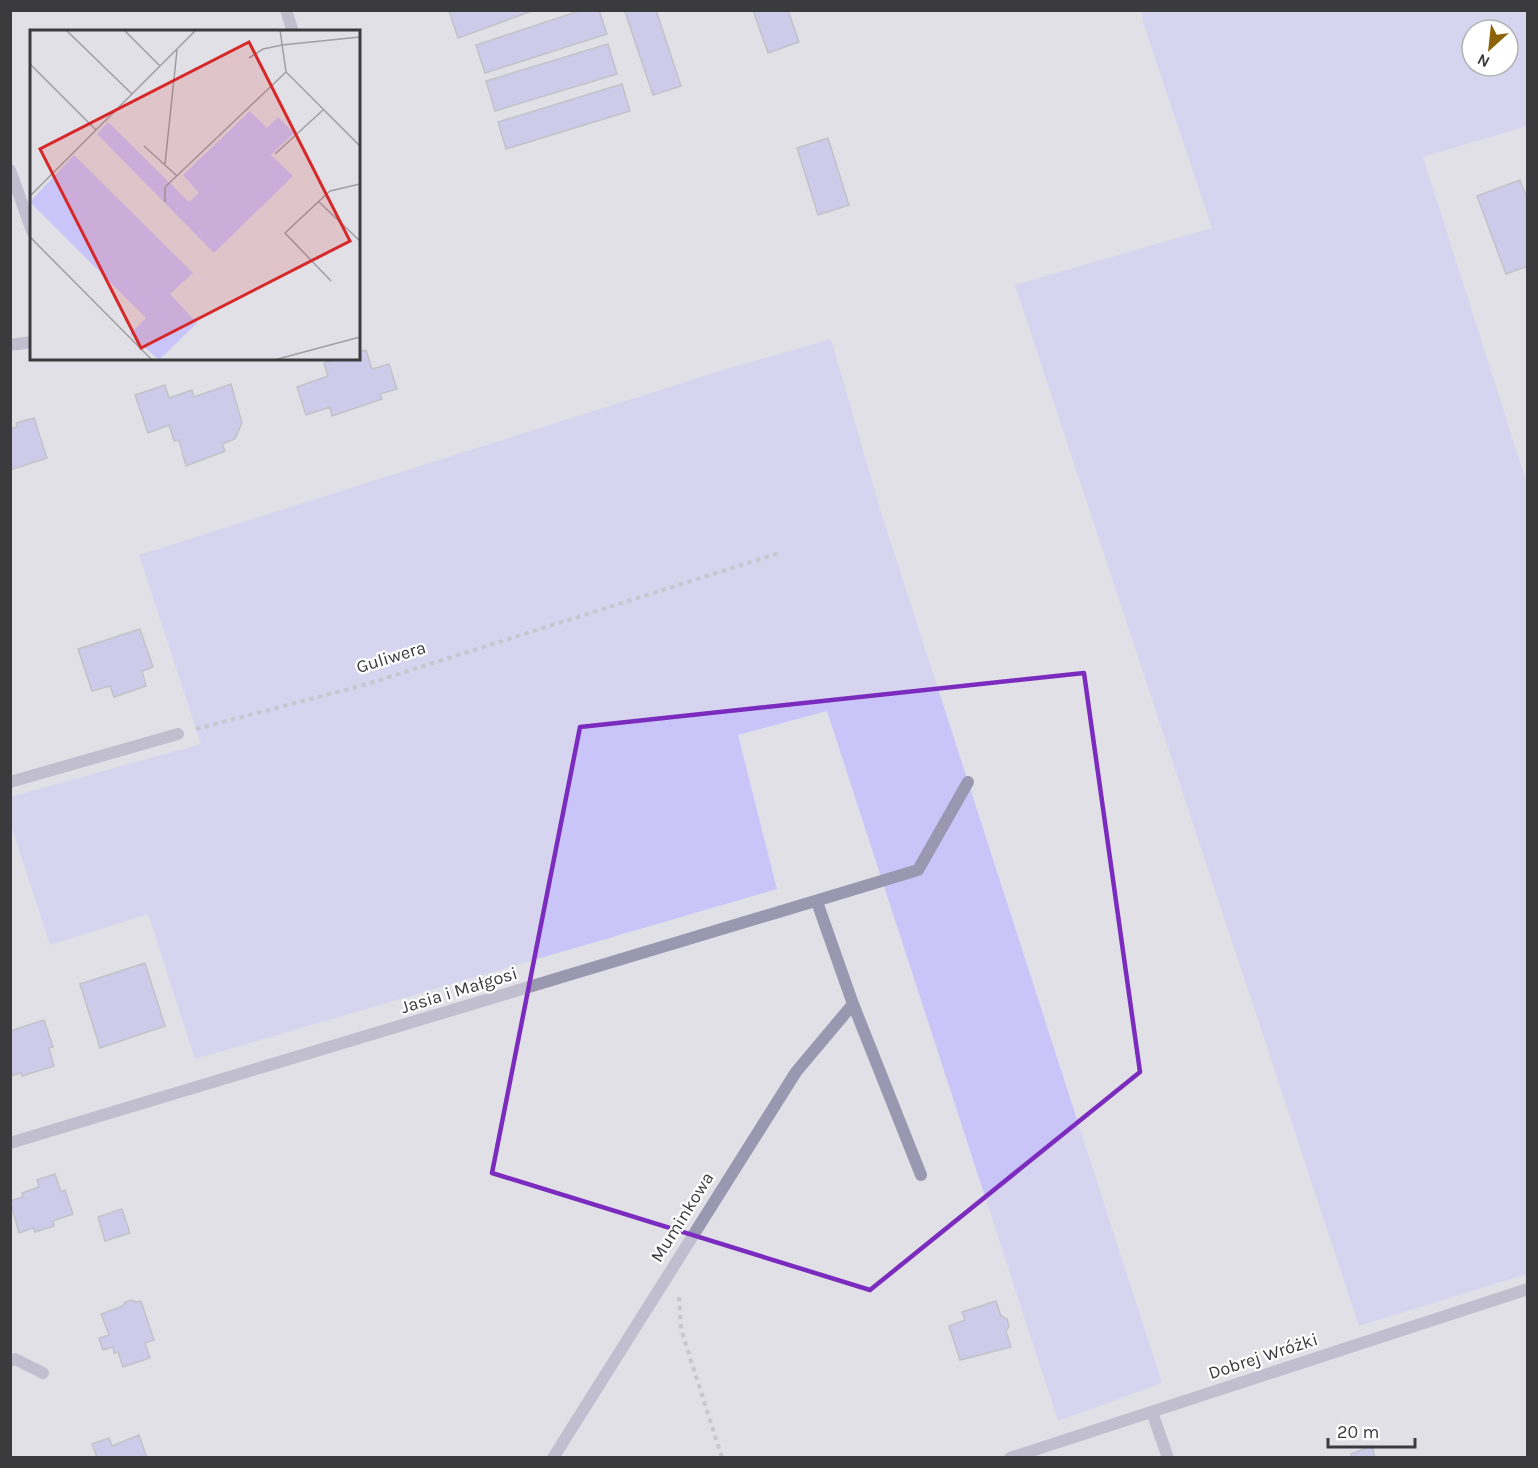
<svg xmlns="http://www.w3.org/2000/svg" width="1538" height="1468" font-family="Karla,sans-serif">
	<rect width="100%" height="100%" fill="#e1e0e7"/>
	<path fill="#cac5f8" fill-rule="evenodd" d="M1141,11H1527V126L1423,157L1527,484V1274L1359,1326L1015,285L1212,228L1143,22ZM1472,30H1508V66H1472Z
		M831,339L880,509L1162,1383L1058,1421L827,711L738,735L777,889L195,1059L148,914L50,945L11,825L10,797L201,744L139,555L720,371Z"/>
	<path fill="#b6afea" stroke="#9f9ea4" stroke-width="1.5" d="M451,10H535L458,38L449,11Z
		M582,10H599L607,34L485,73L476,45Z
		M629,10H656L681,86L653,95L625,12Z
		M753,10H788L799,42L768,53Z
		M608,44L617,74L495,111L486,81Z
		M622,84L630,111L506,149L498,122Z
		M828,138L849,205L818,215L797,148Z
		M1520,180L1528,201V266L1506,274L1477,196Z
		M366,350L372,369L389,364L397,389L380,394L382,399L332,416L330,407L306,415L297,387L328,376L324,363L332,361V358H358V352Z
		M231,384L242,423L235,439L222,444L225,451L186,466L179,440L174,441L169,425L148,433L135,395L165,385L169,398L192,390L194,397Z
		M34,418L47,458L10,470V429L17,427L16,423Z
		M140,629L153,667L142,671L146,686L114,697L110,686L92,691L78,649Z
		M145,963L165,1026L100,1048L80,984Z
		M44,1020L53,1047L49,1048L54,1066L22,1076L21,1073L10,1076V1031Z
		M55,1174L61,1192L65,1190L73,1214L53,1221L54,1226L35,1232L33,1228L19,1233L10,1201L23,1197L22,1193L39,1187L37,1180Z
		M122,1209L130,1233L105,1241L98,1217Z
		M131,1300L136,1302L141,1301L154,1340L145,1343L150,1358L123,1367L118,1352L114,1353L113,1347L103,1350L99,1338L109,1335L101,1314L123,1306L125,1302Z
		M996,1301L1001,1316L1007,1319L1009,1326L1006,1332L1011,1347L960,1360L949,1326L965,1320L962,1312Z
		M139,1435L147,1458H97L92,1444L109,1438L112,1446Z
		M1372,1446L1375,1458H1352L1351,1454Z"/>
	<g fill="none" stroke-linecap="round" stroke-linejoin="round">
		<path stroke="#aaa9af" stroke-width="4" stroke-dasharray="4.5 4.5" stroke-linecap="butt" d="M196,729L364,685L779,553
			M679,1297L681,1329L722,1458"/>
		<path stroke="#9a97b1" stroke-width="12" d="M286,10L293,32
			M817,902L853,1004L921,1175
			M553,1458L796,1072L853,1004"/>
		<path stroke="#9a97b1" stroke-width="12" d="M10,170L32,231
			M10,345L32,342
			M10,782L178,734
			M10,1143L918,870L968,782
			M10,1361L15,1359L43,1373
			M1152,1412L1168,1458
			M1010,1458L1528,1289"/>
	</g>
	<path d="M0 0H1538V1468H0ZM1084,673L1140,1072L870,1290L492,1173L580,727Z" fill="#e1e0e7" fill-opacity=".55" fill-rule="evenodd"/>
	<path fill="none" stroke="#7b2cbf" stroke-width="4.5" stroke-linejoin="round" d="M1084,673L1140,1072L870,1290L492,1173L580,727Z"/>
	<g text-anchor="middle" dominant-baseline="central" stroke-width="4.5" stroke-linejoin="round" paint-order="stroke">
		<g font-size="18" fill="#3b3b3e" stroke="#fff">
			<text transform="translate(391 657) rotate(-17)">Guliwera</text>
			<text transform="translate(459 990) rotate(-17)">Jasia i Małgosi</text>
			<text transform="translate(682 1217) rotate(-58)">Muminkowa</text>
			<text transform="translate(1263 1356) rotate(-18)">Dobrej Wróżki</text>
		</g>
	</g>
	<g transform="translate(30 30)">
		<rect width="330" height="330" fill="#e1e0e7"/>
		<path d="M220,81L237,98L248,87L264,103L241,125L263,146L184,223L67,104L78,92L159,172L169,163L153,145ZM44,125L163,243L140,264L167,293L129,330L100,304L116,288L0,172Z" fill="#cac5f8"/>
		<path fill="none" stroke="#9f9ea3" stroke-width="1.5" d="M36,0L102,64M94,0L130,36M250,0L256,42L330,116M219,28L233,19L252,15L330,7M0,34L66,100M114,116L147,146M245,124L293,80M135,134L147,20M0,166L166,0M288,171L330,211M135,172V157L256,42M0,207L122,330M301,251L255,203L300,161L330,154M244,330L330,307"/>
		<path fill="#d62828" fill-opacity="0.15" stroke="#d62828" stroke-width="3" d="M219,12L320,211L111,318L10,119Z"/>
		<rect width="330" height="330" fill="none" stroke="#3b3b3e" stroke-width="3"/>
	</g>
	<rect width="1538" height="1468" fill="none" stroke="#3b3b3e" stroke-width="24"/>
	<g transform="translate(1490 48) rotate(207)"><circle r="28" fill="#ffffff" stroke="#b1b1b2" stroke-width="1.5"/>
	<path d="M0-4.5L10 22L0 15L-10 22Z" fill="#8c6306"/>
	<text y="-9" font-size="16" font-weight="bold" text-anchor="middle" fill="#3b3b3e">N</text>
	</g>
	<path d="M1328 1438v9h87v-9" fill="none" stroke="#3b3b3e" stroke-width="3"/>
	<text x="1337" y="1438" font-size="18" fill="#3b3b3e" stroke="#ffffff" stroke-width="4.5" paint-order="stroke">20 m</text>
</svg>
